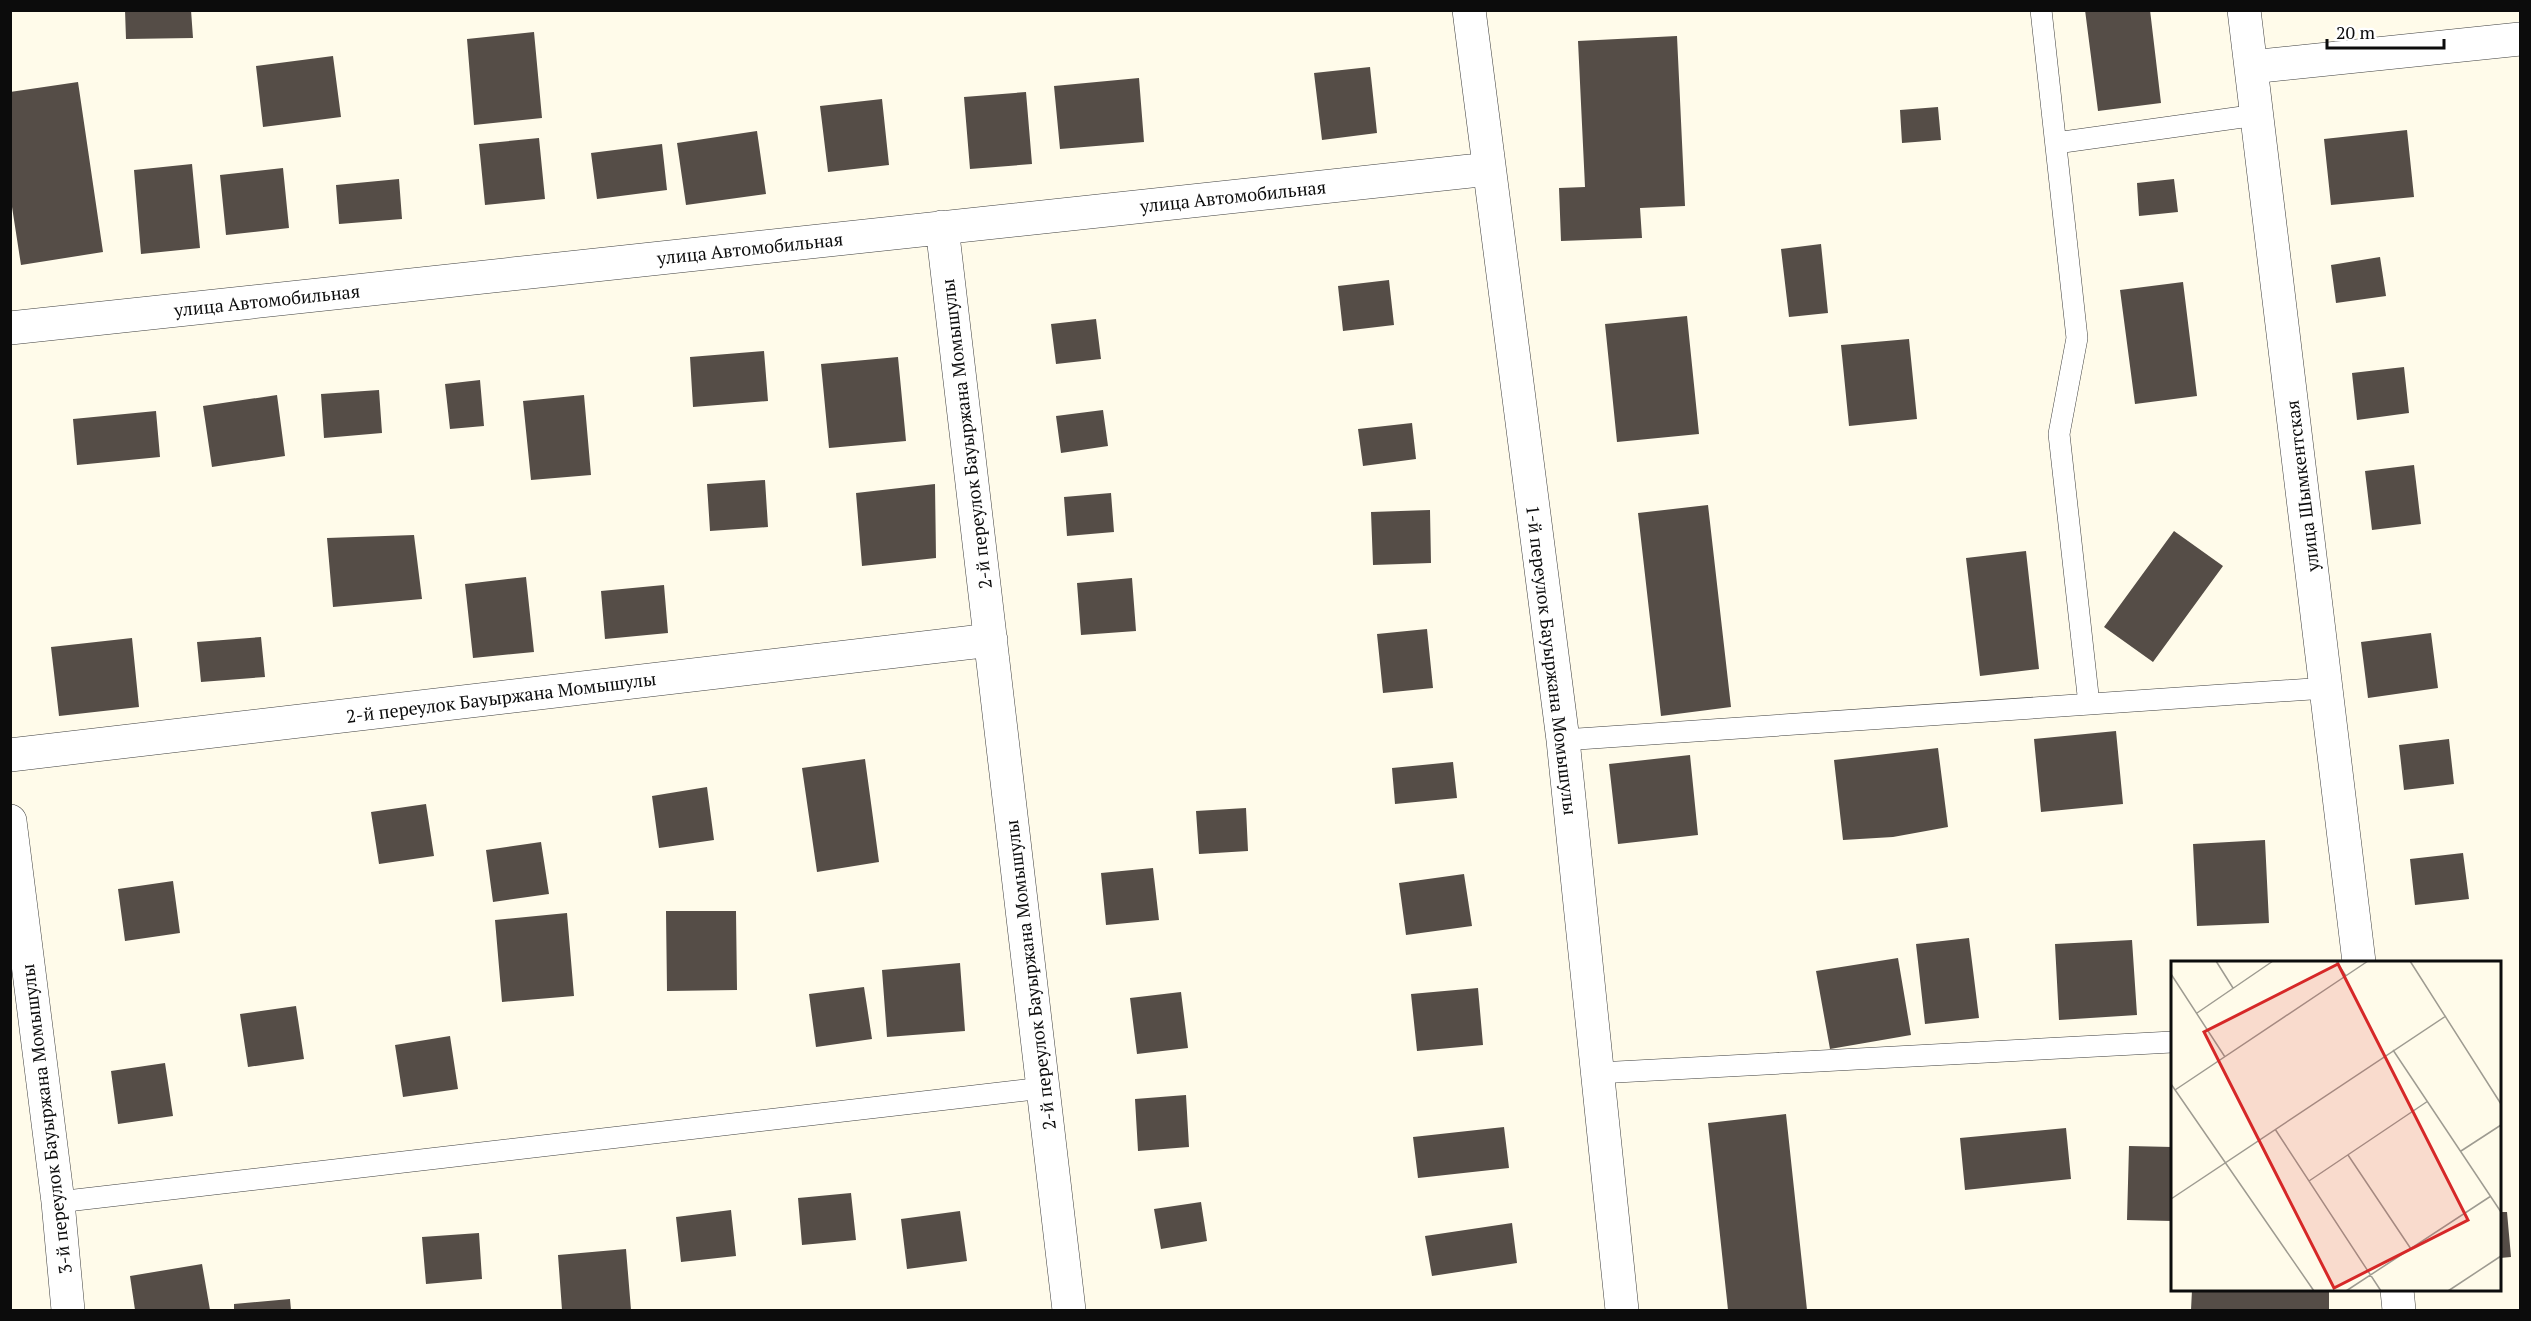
<svg xmlns="http://www.w3.org/2000/svg" width="2531" height="1321" font-family="'PT Serif',serif">
	<rect width="100%" height="100%" fill="#fffbea"/>
	<path fill="#554d47" d="M125,10H191L193,38L126,39Z
		M2085,10H2150L2161,103L2098,111Z
		M534,32L542,118L474,125L467,39Z
		M1677,36L1685,206L1640,208L1642,238L1561,241L1559,188L1585,187L1578,41Z
		M333,56L341,117L263,127L256,66Z
		M1370,67L1377,133L1322,140L1314,73Z
		M1139,78L1144,142L1060,149L1054,86Z
		M78,82L103,252L21,265L10,194V92Z
		M1026,92L1032,164L970,169L964,97Z
		M882,99L889,165L828,172L820,106Z
		M1938,107L1941,140L1902,143L1900,110Z
		M2407,130L2414,197L2331,205L2324,139Z
		M757,131L766,194L686,205L677,143Z
		M539,138L545,199L485,205L479,144Z
		M662,144L667,190L597,199L591,153Z
		M192,164L200,248L141,254L134,170Z
		M283,168L289,228L226,235L220,175Z
		M399,179L402,219L339,224L336,185Z
		M2174,179L2178,212L2139,216L2137,183Z
		M1821,244L1828,313L1789,317L1781,249Z
		M2380,257L2386,296L2336,303L2331,265Z
		M1389,280L1394,325L1343,331L1338,286Z
		M2183,282L2197,396L2135,404L2120,290Z
		M1687,316L1699,434L1617,442L1605,324Z
		M1096,319L1101,359L1056,364L1051,324Z
		M1909,339L1917,419L1849,426L1841,345Z
		M764,351L768,401L693,407L690,357Z
		M898,357L906,441L829,448L821,364Z
		M2404,367L2409,413L2357,420L2352,373Z
		M480,380L484,426L450,429L445,384Z
		M379,390L382,433L324,438L321,394Z
		M277,395L285,456L212,467L203,406Z
		M584,395L591,475L531,480L523,401Z
		M1103,410L1108,446L1061,453L1056,416Z
		M156,411L160,457L77,465L73,419Z
		M1412,423L1416,459L1363,466L1358,429Z
		M2414,465L2421,524L2372,530L2365,471Z
		M765,480L768,527L710,531L707,484Z
		M935,484L936,558L862,566L856,493Z
		M1111,493L1114,532L1067,536L1064,497Z
		M1708,505L1731,707L1661,716L1638,513Z
		M1430,510L1431,563L1373,565L1371,512Z
		M2174,531L2223,566L2153,662L2104,627Z
		M414,535L422,599L333,607L327,538Z
		M2026,551L2039,669L1980,676L1966,558Z
		M526,577L534,652L473,658L465,584Z
		M1132,578L1136,631L1081,635L1077,583Z
		M664,585L668,633L605,639L601,591Z
		M1427,629L1433,688L1383,693L1377,634Z
		M2431,633L2438,688L2368,698L2361,642Z
		M261,637L265,677L201,682L197,642Z
		M132,638L139,707L59,716L51,647Z
		M2116,731L2123,804L2041,812L2034,739Z
		M2449,739L2454,784L2404,790L2399,745Z
		M1938,748L1948,827L1893,837L1843,840L1834,760Z
		M1690,755L1698,835L1618,844L1609,764Z
		M865,759L879,862L817,872L802,768Z
		M1453,762L1457,798L1395,804L1392,768Z
		M707,787L714,840L659,848L652,796Z
		M426,804L434,856L379,864L371,812Z
		M1246,808L1248,851L1199,854L1196,811Z
		M2265,840L2269,923L2197,926L2193,844Z
		M541,842L549,894L493,902L486,850Z
		M2463,853L2469,899L2415,905L2410,859Z
		M1153,868L1159,920L1106,925L1101,873Z
		M1464,874L1472,926L1406,935L1399,883Z
		M173,881L180,933L125,941L118,889Z
		M666,911H736L737,990L667,991Z
		M567,913L574,996L502,1002L495,920Z
		M1969,938L1979,1018L1925,1024L1916,944Z
		M2132,940L2137,1015L2059,1020L2055,944Z
		M1898,958L1911,1035L1830,1049L1816,971Z
		M960,963L965,1031L887,1037L882,970Z
		M864,987L872,1039L816,1047L809,994Z
		M1478,988L1483,1045L1417,1051L1411,994Z
		M1181,992L1188,1048L1137,1054L1130,998Z
		M296,1006L304,1059L248,1067L240,1014Z
		M450,1036L458,1089L403,1097L395,1045Z
		M165,1063L173,1116L118,1124L111,1071Z
		M1186,1095L1189,1147L1138,1151L1135,1099Z
		M1786,1114L1807,1310H1728L1708,1123Z
		M1504,1127L1509,1168L1418,1178L1413,1137Z
		M2066,1128L2071,1179L1965,1190L1960,1138Z
		M2129,1146L2172,1147V1221L2127,1220Z
		M851,1193L856,1240L802,1245L798,1198Z
		M1201,1202L1207,1241L1161,1249L1154,1209Z
		M731,1210L736,1256L681,1262L676,1217Z
		M960,1211L967,1261L907,1269L901,1219Z
		M2500,1212H2507L2511,1257L2500,1258Z
		M1512,1223L1517,1263L1432,1276L1425,1236Z
		M479,1233L482,1279L426,1284L422,1237Z
		M626,1249L631,1310H562L558,1255Z
		M202,1264L210,1310H135L130,1276Z
		M2192,1290H2329V1310H2191Z
		M290,1299L291,1310H234V1304Z"/>
	<g fill="none" stroke-linecap="round" stroke-linejoin="round">
		<g stroke="#3f3f3f" stroke-width="22">
			<path id="service" d="M2041,10L2077,338L2059,434L2089,704
				M2056,143L2257,115
				M1563,740L2326,688
				M1598,1073L2172,1042
				M58,1202L1043,1088"/>
		</g>
		<g stroke="#3f3f3f" stroke-width="34">
			<path id="minor" d="M1469,10L1563,740L1622,1310
				M2244,10L2359,962
				M2251,67L2520,39
				M942,227L1069,1310
				M10,328L1489,169
				M10,755L991,640
				M10,821L58,1202L68,1310
				M2397,1290L2399,1310"/>
		</g>
		<use href="#service" stroke="#fff" stroke-width="21"/>
		<use href="#minor" stroke="#fff" stroke-width="33"/>
	</g>
	<g text-anchor="middle" dominant-baseline="central" stroke-width="6" stroke-linejoin="round" paint-order="stroke">
		<g font-size="18" fill="#0c0c0c" stroke="#fff">
			<text transform="translate(1233 196) rotate(-6)">улица Автомобильная</text>
			<text transform="translate(750 248) rotate(-6)">улица Автомобильная</text>
			<text transform="translate(267 300) rotate(-6)">улица Автомобильная</text>
			<text transform="translate(966 434) rotate(-97)">2-й переулок Бауыржана Момышулы</text>
			<text transform="translate(2302 486) rotate(-97)">улица Шымкентская</text>
			<text transform="translate(1552 660) rotate(83)">1-й переулок Бауыржана Момышулы</text>
			<text transform="translate(501 697) rotate(-7)">2-й переулок Бауыржана Момышулы</text>
			<text transform="translate(1030 975) rotate(-97)">2-й переулок Бауыржана Момышулы</text>
			<text transform="translate(46 1119) rotate(-97)">3-й переулок Бауыржана Момышулы</text>
		</g>
	</g>
	<g transform="translate(2171 961)">
		<rect width="330" height="330" fill="#fffbea"/>
		<path fill="none" stroke="#9e9b91" stroke-width="1.5" d="M45,0L62,27M165,0L175,15M239,0L330,143M0,13L54,96M26,52L102,0M222,89L330,251M0,123L143,330M4,129L197,0M104,168L210,330M290,190L330,164M177,194L240,288M138,220L257,140M0,238L275,55M175,330L320,235M277,330L330,295"/>
		<path fill="#d62828" fill-opacity="0.15" stroke="#d62828" stroke-width="3" d="M167,3L297,259L163,327L33,71Z"/>
		<rect width="330" height="330" fill="none" stroke="#0c0c0c" stroke-width="3"/>
	</g>
	<rect width="2531" height="1321" fill="none" stroke="#0c0c0c" stroke-width="24"/>
	<path d="M2327 39v9h117v-9" fill="none" stroke="#0c0c0c" stroke-width="3"/>
	<text x="2336" y="39" font-size="18" fill="#0c0c0c" stroke="#ffffff" stroke-width="4.5" paint-order="stroke">20 m</text>
</svg>
